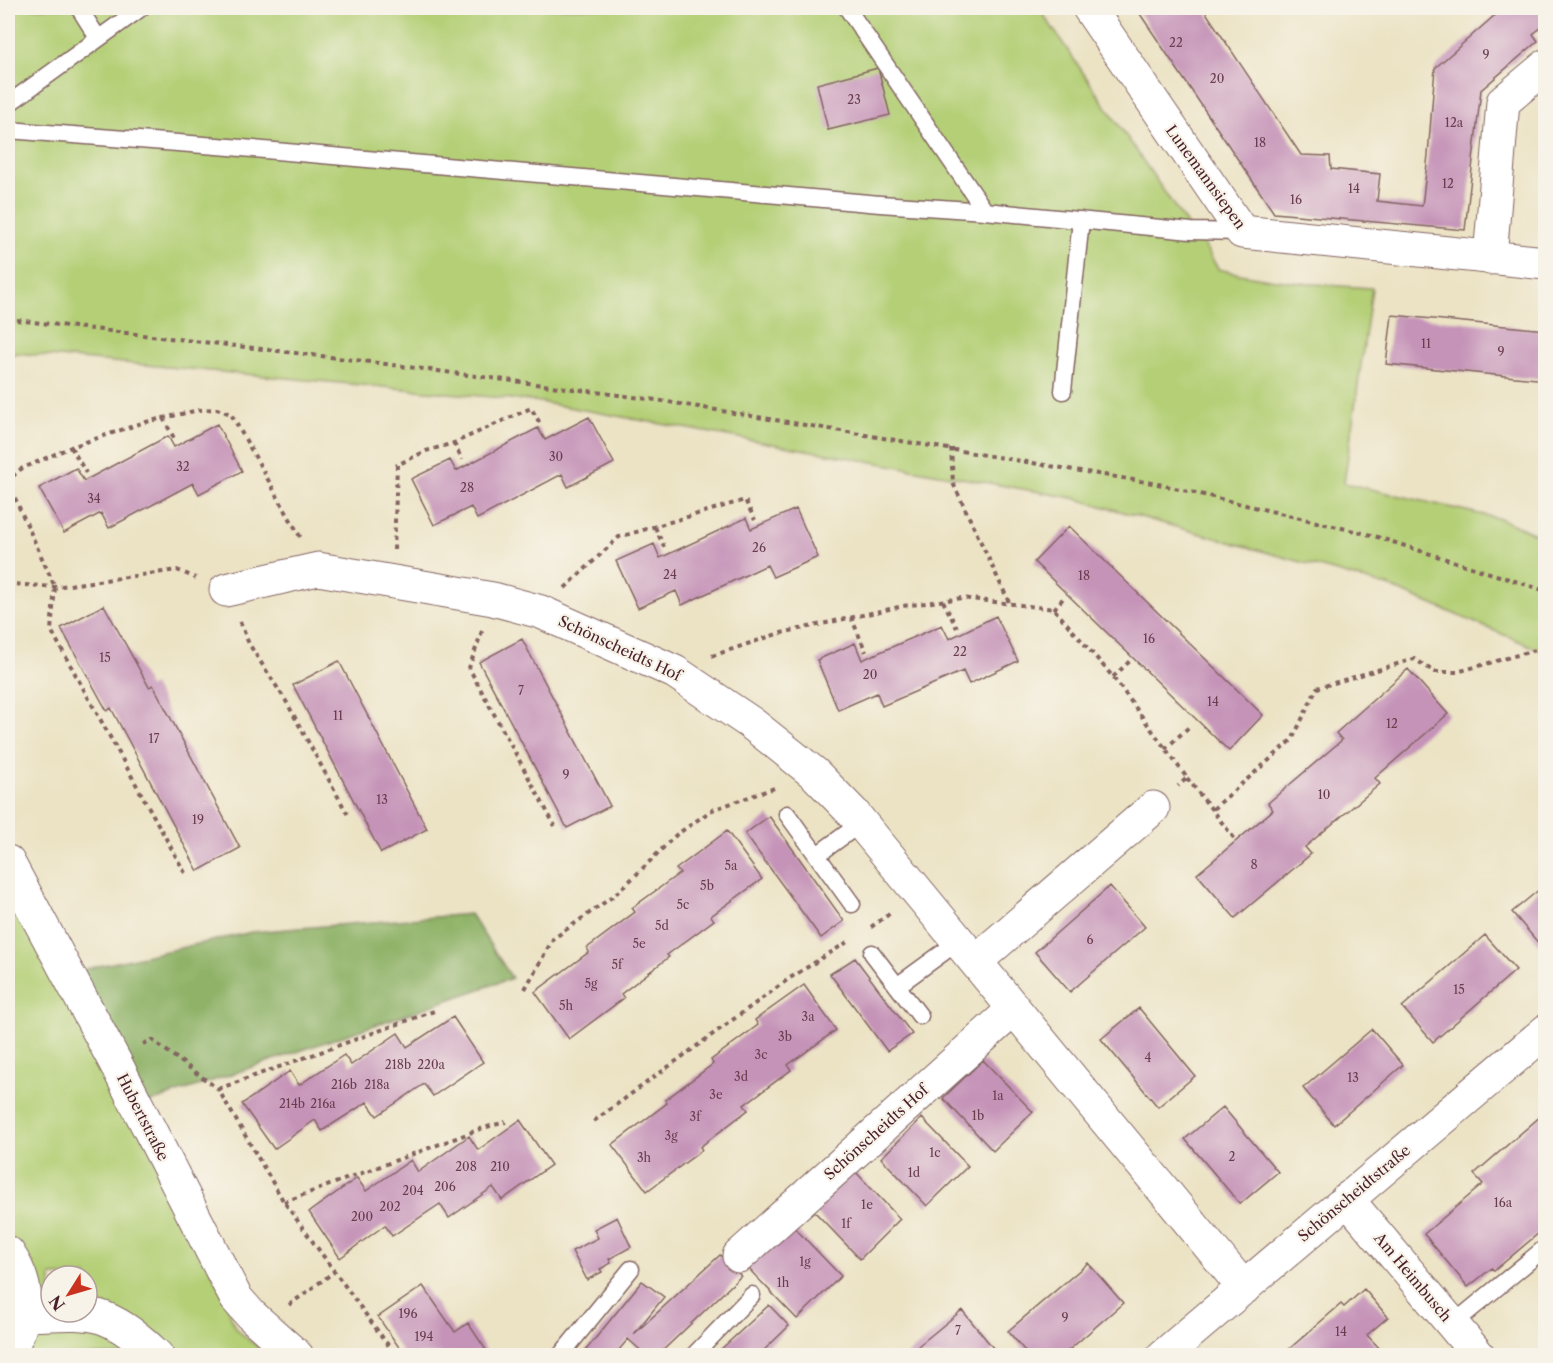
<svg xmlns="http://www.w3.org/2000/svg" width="1553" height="1363" font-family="'Libre Caslon Text',serif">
	<rect width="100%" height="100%" fill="#f7f3e8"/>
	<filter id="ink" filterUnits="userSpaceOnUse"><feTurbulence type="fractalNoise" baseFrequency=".0167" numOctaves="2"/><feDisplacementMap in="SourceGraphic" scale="12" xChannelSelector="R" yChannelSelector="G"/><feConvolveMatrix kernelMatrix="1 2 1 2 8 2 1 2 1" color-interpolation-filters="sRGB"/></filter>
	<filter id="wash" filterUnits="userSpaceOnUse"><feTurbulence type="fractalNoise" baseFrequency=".008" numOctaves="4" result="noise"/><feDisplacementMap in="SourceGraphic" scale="24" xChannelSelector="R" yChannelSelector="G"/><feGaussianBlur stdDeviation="1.35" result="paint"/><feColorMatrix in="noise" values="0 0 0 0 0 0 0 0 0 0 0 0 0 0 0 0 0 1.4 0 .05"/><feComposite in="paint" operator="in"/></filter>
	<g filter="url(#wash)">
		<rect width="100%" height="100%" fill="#ece3c5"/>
		<path fill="#b4cf76" stroke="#7f7750" stroke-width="1.5" fill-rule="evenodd" d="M8,8H1039L1191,231L1204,245L1218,269C1269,282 1320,285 1372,288L1344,483L1501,519L1545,538V652L1390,587L1073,498L534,401L16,353L8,357Z
			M8,872L223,1293L235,1328L267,1355H8ZM51,1276H87V1312H51Z"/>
		<path fill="#8fb267" stroke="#6c6849" stroke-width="1.5" d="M470,914L512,978L145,1104L72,972L252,932Z"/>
		<g id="blocks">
			<path fill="#c593b8" d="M1136,8H1203L1301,155L1330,156L1331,169L1380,174L1377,201L1422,206L1428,155L1435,68L1503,8H1546V24L1533,34L1538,41L1481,90L1465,230L1274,213Z
				M878,68L890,115L828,130L817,84Z
				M1392,315L1546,330V380L1386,364Z
				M589,417L614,463L568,487L562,474L477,519L471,507L434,525L411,479L450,460L456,471L538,428L545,440Z
				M217,424L242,471L199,494L193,483L109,528L101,513L64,533L39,488L76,468L84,481L168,436L174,447Z
				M796,509L818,557L773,577L767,565L682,605L676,591L638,608L616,561L654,544L660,558L746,518L751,529Z
				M1069,526L1263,715L1229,751L1034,562Z
				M104,605L149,687L153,685L240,848L198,871L111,708L107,711L61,628Z
				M996,616L1018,661L969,684L963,671L882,706L877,693L838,710L817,660L855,643L862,660L942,625L949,639Z
				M522,639L610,806L567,828L479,662Z
				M339,661L427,829L381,853L293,685Z
				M1408,669L1448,714L1375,778L1380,784L1305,847L1311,854L1235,918L1197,874L1273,810L1268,803L1342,740L1336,733Z
				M769,816L844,921L821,938L745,834Z
				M727,831L762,879L711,916L714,920L667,955L669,957L621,994L624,998L569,1039L535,992L589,952L587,948L635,912L632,908L680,873L676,869Z
				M1546,884V952L1512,912Z
				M1110,886L1145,927L1070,992L1035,952Z
				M1485,935L1516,970L1433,1042L1402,1007Z
				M855,958L912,1034L887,1051L830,974Z
				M804,985L836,1030L788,1065L791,1070L744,1105L748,1110L700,1147L702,1150L647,1191L612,1145L667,1103L665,1100L713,1064L711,1060L758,1025L755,1020Z
				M1139,1008L1195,1076L1158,1107L1101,1039Z
				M453,1017L483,1062L433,1096L424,1084L377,1116L367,1102L322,1131L315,1120L274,1149L242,1104L290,1071L299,1085L344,1055L351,1065L398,1033L407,1047Z
				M1372,1029L1403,1065L1334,1125L1303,1088Z
				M983,1060L1033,1112L993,1151L943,1098Z
				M1223,1107L1278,1172L1240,1204L1185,1139Z
				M1542,1115L1546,1119V1227L1494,1271L1492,1268L1468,1287L1424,1234L1483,1184L1474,1174Z
				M922,1118L968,1166L927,1206L881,1158Z
				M520,1120L551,1165L502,1200L493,1187L449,1218L440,1204L392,1236L385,1225L340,1258L309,1212L357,1178L366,1191L411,1160L418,1172L469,1136L478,1150Z
				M853,1169L900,1219L860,1259L812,1209Z
				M617,1217L631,1247L609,1259L611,1263L600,1269L602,1272L587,1280L572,1251L598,1238L594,1229Z
				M791,1224L841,1276L797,1319L747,1267Z
				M720,1255L741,1276L657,1356H647L628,1339L614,1356H581L642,1281L664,1297L634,1334Z
				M1088,1263L1123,1303L1062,1356H1029L1008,1331Z
				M423,1286L455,1332L468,1323L490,1356L422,1354L405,1356L378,1317Z
				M1364,1289L1388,1317L1367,1335L1382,1351L1377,1356H1281L1341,1304L1344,1307Z
				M769,1305L789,1326L758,1356H723L719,1351Z
				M962,1310L994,1349L987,1356H906Z"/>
		</g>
	</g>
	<g filter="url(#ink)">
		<use href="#blocks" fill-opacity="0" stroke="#836461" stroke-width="1.5"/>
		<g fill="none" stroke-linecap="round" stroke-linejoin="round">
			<g stroke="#836461" stroke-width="19">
				<path id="service" d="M79,8L98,38
					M847,8L985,211
					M8,104L141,8
					M8,130L230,147L880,204L985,211L1191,231L1242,232
					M1063,391L1081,220
					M787,814L852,904
					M817,855L861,823
					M872,953L920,1016
					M897,986L959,941
					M1453,1324L1546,1247
					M560,1356L631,1269
					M693,1356L752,1295"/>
			</g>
			<g stroke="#836461" stroke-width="35">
				<path id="minor" d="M1089,8L1242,232L1546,263
					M1490,258L1503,102L1546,66
					M226,590L318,569L493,599L541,612L675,672L751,723L815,774L853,813L1244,1288
					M976,961L1153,808
					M1347,1199L1479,1356
					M8,1253C32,1289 29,1316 8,1353
					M739,1256L1014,1009
					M25,1315C48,1315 82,1310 104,1318C124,1326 142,1341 157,1356"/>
			</g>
			<g stroke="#836461" stroke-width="35">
				<path id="tertiary" d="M8,862L114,1060L236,1298L251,1315L297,1356
					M1163,1356L1546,1031"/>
			</g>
			<path stroke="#836461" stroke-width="4" stroke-dasharray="4.5 4.5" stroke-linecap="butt" d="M8,319L363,361L656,400L1158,484L1371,535L1546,591
				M163,418L175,440
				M454,443L462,460
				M71,447L86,473
				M951,448L953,483L1009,602
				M655,527L664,547
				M394,550L397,465L426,451L454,443L531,408L541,425
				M8,581L12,584L55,587L177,570L196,578
				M565,588L619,537L745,500L755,520
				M943,601L957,628
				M1054,609L1065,596
				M851,617L866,652
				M240,622L249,644L286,701L348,815
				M482,631L469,668L555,826
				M712,656L777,634L903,606L962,598L1054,609L1113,677L1187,778L1178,786
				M1113,677L1131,660
				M1165,749L1189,727
				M1187,778L1234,838
				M1213,809L1292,740L1317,688L1414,659L1435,672H1457L1546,647
				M185,873L51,630L55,587L10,487L13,476L21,469L71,447L142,423L199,410L217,409L231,414L302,540
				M871,927L892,912
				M525,989L553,939L612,897L634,877L676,835L712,810L777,787
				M143,1044L152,1040L218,1089L284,1202L396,1356
				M218,1089L434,1011
				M594,1121L790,978L849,941
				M284,1202L483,1128L506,1122
				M289,1305L334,1272"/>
			<use href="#service" stroke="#fff" stroke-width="16"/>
			<use href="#minor" stroke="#fff" stroke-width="33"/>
			<use href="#tertiary" stroke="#fff" stroke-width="33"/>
		</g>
	</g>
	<g text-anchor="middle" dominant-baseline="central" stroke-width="4.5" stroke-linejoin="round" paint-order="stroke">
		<g font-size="12" fill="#693c4e">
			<text x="1176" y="42">22</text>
			<text x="1486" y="54">9</text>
			<text x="1217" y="78">20</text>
			<text x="854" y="99">23</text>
			<text x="1454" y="122">12a</text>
			<text x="1260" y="142">18</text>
			<text x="1448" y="183">12</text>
			<text x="1354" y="188">14</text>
			<text x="1296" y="199">16</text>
			<text x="1426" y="343">11</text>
			<text x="1501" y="351">9</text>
			<text x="556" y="456">30</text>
			<text x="183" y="466">32</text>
			<text x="467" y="487">28</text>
			<text x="94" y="498">34</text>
			<text x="759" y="547">26</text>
			<text x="670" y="574">24</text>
			<text x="1084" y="575">18</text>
			<text x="1149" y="638">16</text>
			<text x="960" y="651">22</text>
			<text x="105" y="657">15</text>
			<text x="870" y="674">20</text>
			<text x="521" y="690">7</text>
			<text x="1213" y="701">14</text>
			<text x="338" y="715">11</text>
			<text x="1392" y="723">12</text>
			<text x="154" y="738">17</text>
			<text x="566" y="774">9</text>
			<text x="1324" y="794">10</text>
			<text x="382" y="799">13</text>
			<text x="198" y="819">19</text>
			<text x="1254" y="864">8</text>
			<text x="731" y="865">5a</text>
			<text x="707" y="885">5b</text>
			<text x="683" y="904">5c</text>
			<text x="662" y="925">5d</text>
			<text x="1090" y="939">6</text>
			<text x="639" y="943">5e</text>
			<text x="617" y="964">5f</text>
			<text x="591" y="983">5g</text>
			<text x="1459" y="989">15</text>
			<text x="566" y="1005">5h</text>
			<text x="808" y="1016">3a</text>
			<text x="785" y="1036">3b</text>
			<text x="761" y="1054">3c</text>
			<text x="1148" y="1057">4</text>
			<text x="398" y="1064">218b</text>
			<text x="431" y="1064">220a</text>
			<text x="741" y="1076">3d</text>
			<text x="1353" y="1077">13</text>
			<text x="344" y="1084">216b</text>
			<text x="377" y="1084">218a</text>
			<text x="716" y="1094">3e</text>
			<text x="998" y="1095">1a</text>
			<text x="292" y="1103">214b</text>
			<text x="323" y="1103">216a</text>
			<text x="978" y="1115">1b</text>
			<text x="695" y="1116">3f</text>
			<text x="671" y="1135">3g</text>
			<text x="935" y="1152">1c</text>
			<text x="1232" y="1156">2</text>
			<text x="644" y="1157">3h</text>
			<text x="466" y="1166">208</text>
			<text x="500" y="1166">210</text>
			<text x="914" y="1172">1d</text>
			<text x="445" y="1186">206</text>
			<text x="413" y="1190">204</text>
			<text x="1503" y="1202">16a</text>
			<text x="867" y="1204">1e</text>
			<text x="390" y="1206">202</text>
			<text x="362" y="1216">200</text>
			<text x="846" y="1223">1f</text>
			<text x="805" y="1261">1g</text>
			<text x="783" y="1282">1h</text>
			<text x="408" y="1313">196</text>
			<text x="1065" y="1317">9</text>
			<text x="958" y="1330">7</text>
			<text x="1341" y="1331">14</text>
			<text x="424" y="1336">194</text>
		</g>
		<g font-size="15" fill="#4a1f2b" stroke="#f7f3e8">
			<text transform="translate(1206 177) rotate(54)">Lunemannsiepen</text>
			<text transform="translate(620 648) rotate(25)">Schönscheidts Hof</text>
			<text transform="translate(143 1117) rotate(63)">Hubertstraße</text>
			<text transform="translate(876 1132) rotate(-42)">Schönscheidts Hof</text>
			<text transform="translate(1354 1193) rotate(-40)">Schönscheidtstraße</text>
			<text transform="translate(1413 1277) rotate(50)">Am Heimbusch</text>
		</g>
	</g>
	<rect width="1553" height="1363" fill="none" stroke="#f7f3e8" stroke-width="30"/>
	<g transform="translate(69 1294) rotate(233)"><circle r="28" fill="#f7f3e8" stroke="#b29e9c" stroke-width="1.5"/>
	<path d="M0-4.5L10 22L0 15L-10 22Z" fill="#c8321e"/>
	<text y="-9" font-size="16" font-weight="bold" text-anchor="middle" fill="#4a1f2b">N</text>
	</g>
</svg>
